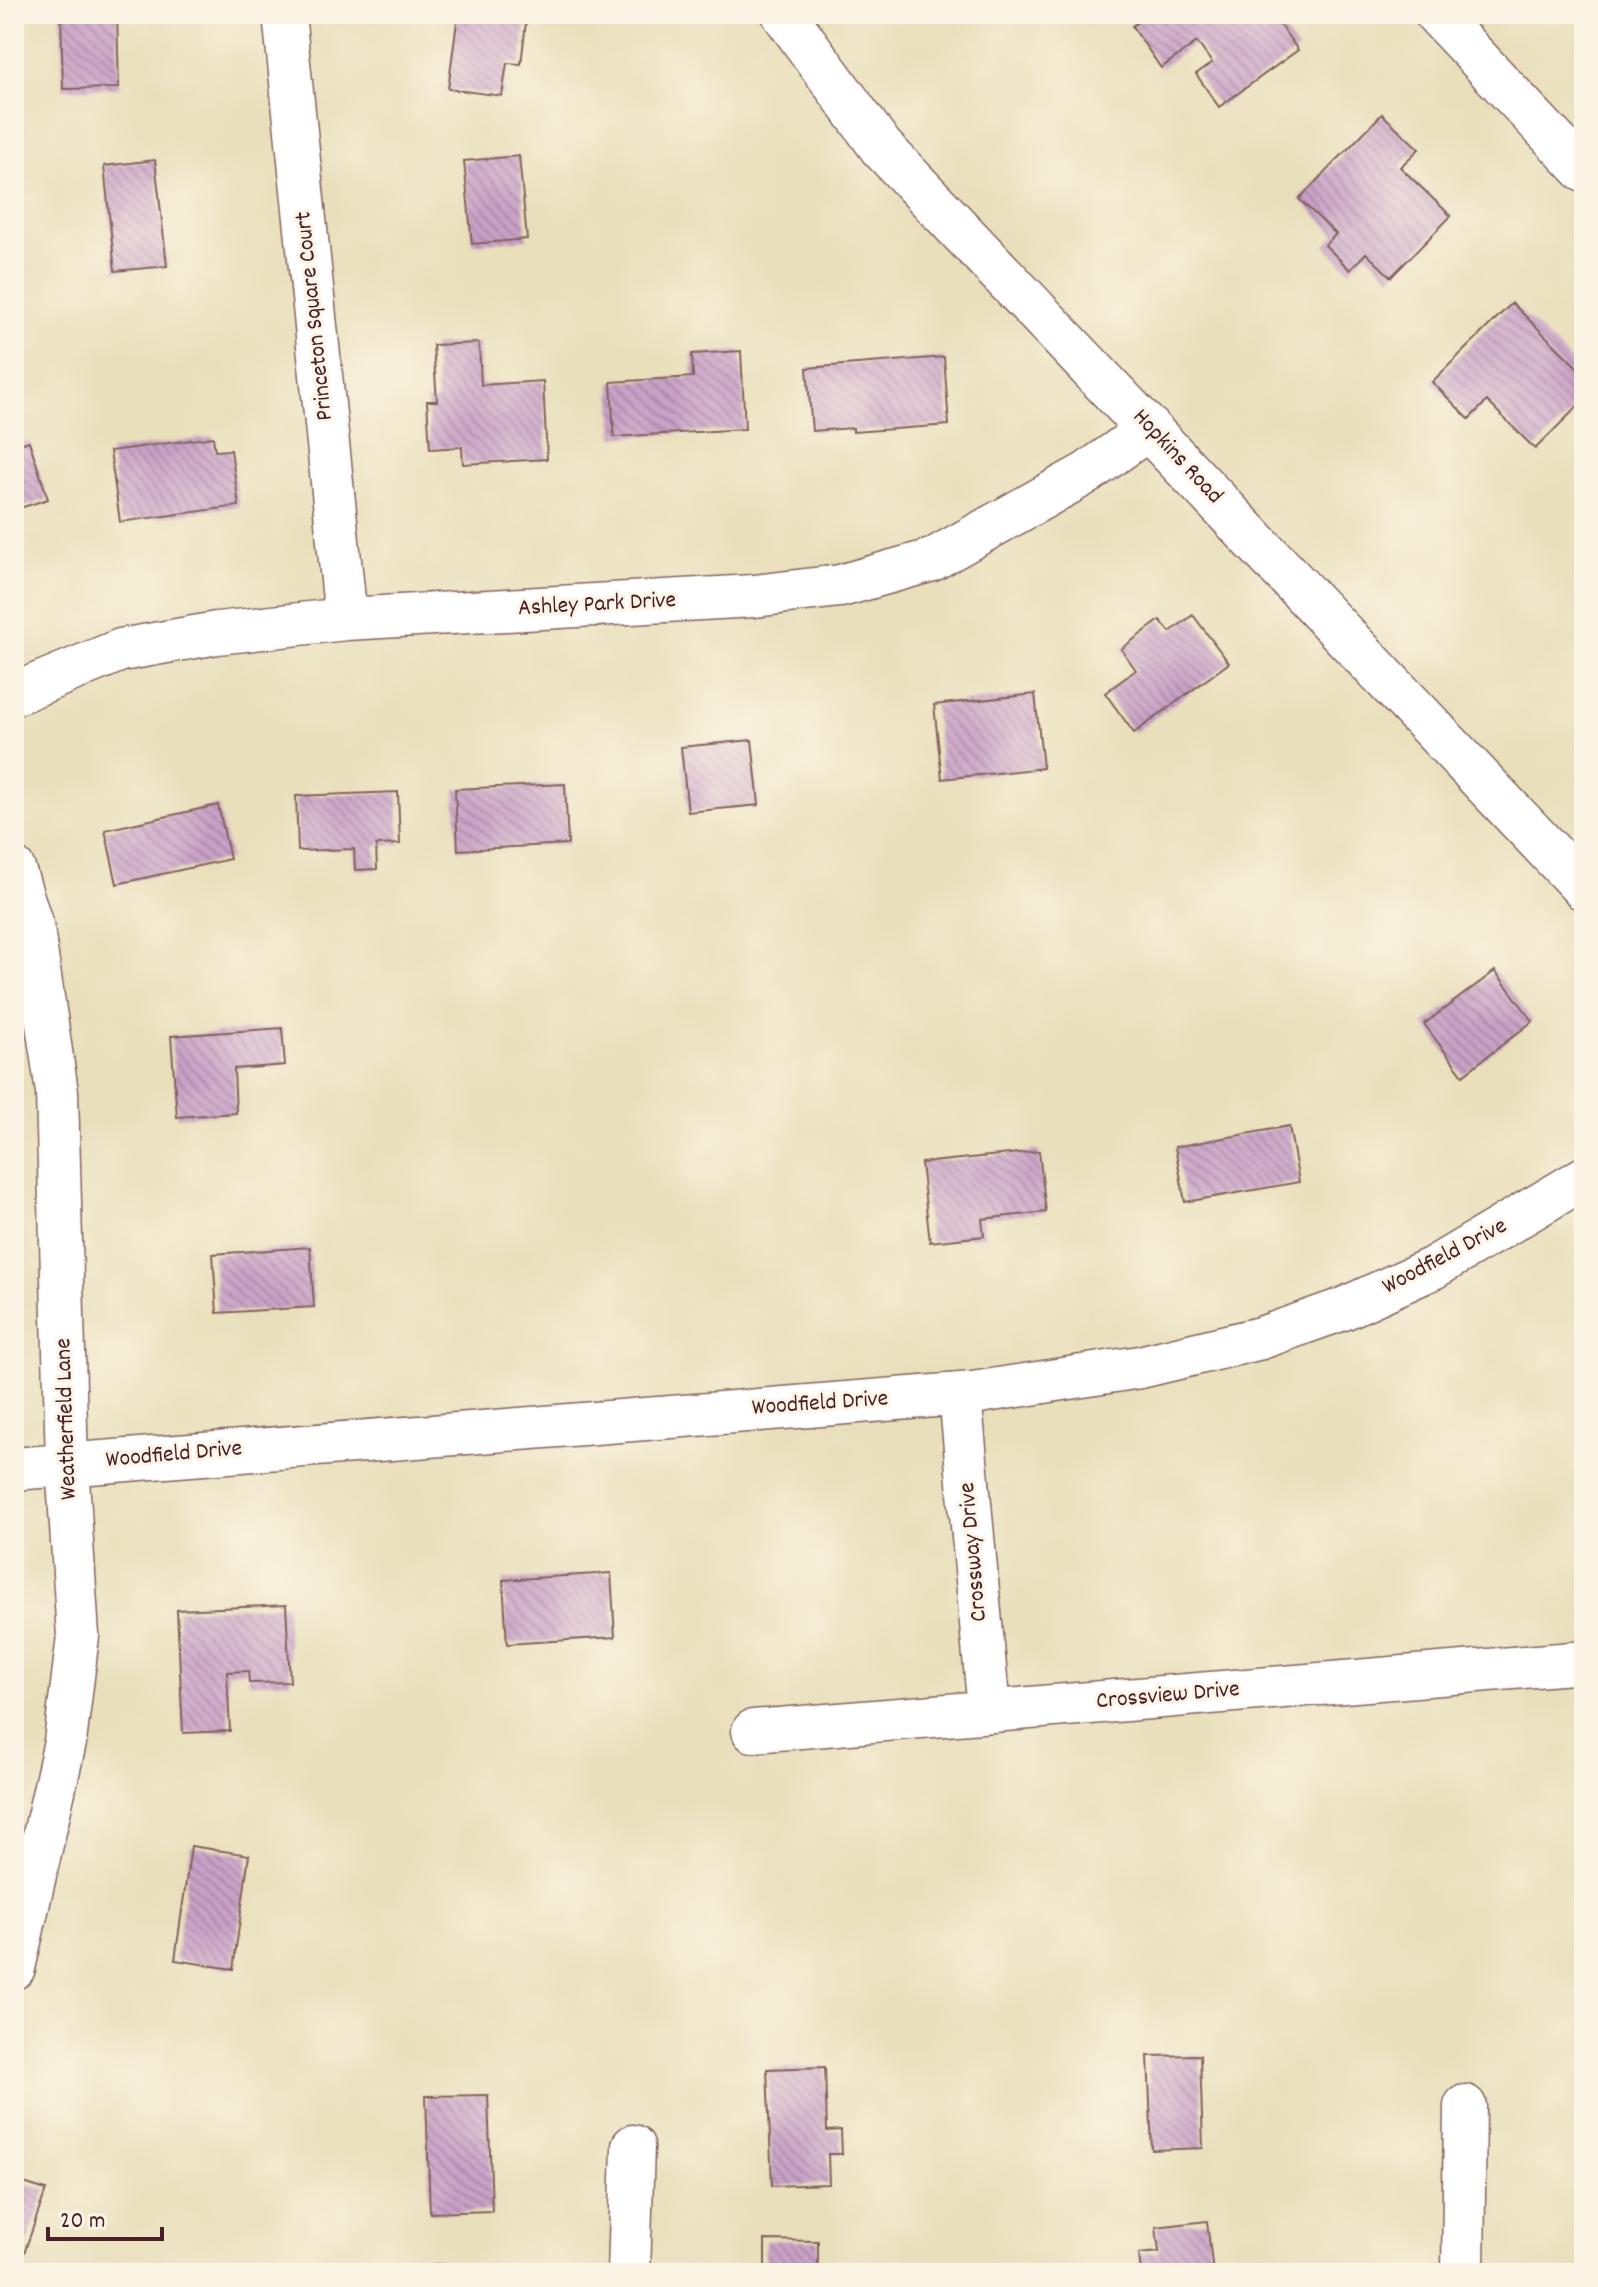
<svg xmlns="http://www.w3.org/2000/svg" width="1598" height="2287" font-family="Dekko,sans-serif">
	<defs>
		<pattern id="building-back-hatch" width="6" height="6" patternUnits="userSpaceOnUse" patternTransform="scale(2)"><rect width="6" height="6" fill="#c9a2c7"/><path d="M-1 5l2 2M0 0l6 6M5-1l2 2" fill="none" stroke="#a583a2"/></pattern>
	</defs>
	<rect width="100%" height="100%" fill="#fcf5e5"/>
	<filter id="ink" filterUnits="userSpaceOnUse"><feTurbulence type="fractalNoise" baseFrequency=".0125" numOctaves="2"/><feDisplacementMap in="SourceGraphic" scale="16" xChannelSelector="R" yChannelSelector="G"/><feConvolveMatrix kernelMatrix="1 2 1 2 8 2 1 2 1" color-interpolation-filters="sRGB"/></filter>
	<filter id="wash" filterUnits="userSpaceOnUse"><feTurbulence type="fractalNoise" baseFrequency=".006" numOctaves="4" result="noise"/><feDisplacementMap in="SourceGraphic" scale="32" xChannelSelector="R" yChannelSelector="G"/><feGaussianBlur stdDeviation="1.8" result="paint"/><feColorMatrix in="noise" values="0 0 0 0 0 0 0 0 0 0 0 0 0 0 0 0 0 1.4 0 .05"/><feComposite in="paint" operator="in"/></filter>
	<g filter="url(#wash)">
		<rect width="100%" height="100%" fill="#e9dfbb"/>
		<g id="blocks">
			<path fill="url(#building-back-hatch)" d="M61,14H117L119,88L63,89Z
				M458,14H527L521,64L507,63L502,96L448,89Z
				M1149,14H1272L1298,50L1219,107L1196,74L1212,63L1197,42L1161,68L1132,26Z
				M1382,114L1419,149L1400,167L1451,216L1391,277L1366,253L1350,270L1325,245L1336,234L1299,199Z
				M519,156L527,239L472,244L464,161Z
				M155,160L167,266L115,271L104,166Z
				M1512,303L1584,374V400L1535,449L1487,401L1469,419L1432,382Z
				M479,343L481,385L543,381L547,459L463,464L462,447L430,449L427,401H437L433,345Z
				M741,351L745,429L614,437L611,382L693,377L692,354Z
				M944,357L949,425L853,432V428L812,431L807,368Z
				M213,437L215,451L231,450L239,506L120,522L110,451Z
				M29,441L48,499L14,510V446Z
				M1193,615L1229,663L1134,733L1105,693L1136,670L1121,649L1160,620L1170,632Z
				M1035,694L1043,768L942,779L934,705Z
				M752,740L759,805L688,812L681,747Z
				M565,784L568,844L458,850L455,789Z
				M398,792L400,844L376,845L377,869L355,870L354,849L298,851L296,796Z
				M218,805L230,859L117,884L105,830Z
				M1495,971L1533,1021L1463,1075L1424,1024Z
				M282,1028L285,1065L234,1069L236,1113L177,1117L171,1036Z
				M1289,1126L1299,1182L1185,1202L1175,1147Z
				M1039,1151L1046,1212L982,1219L984,1236L930,1242L921,1163Z
				M310,1247L314,1307L217,1313L213,1254Z
				M611,1573L615,1637L507,1644L503,1580Z
				M286,1605L290,1682L249,1683L248,1671L227,1672L230,1731L183,1733L177,1610Z
				M191,1846L249,1855L233,1969L175,1960Z
				M1200,2055L1203,2148L1152,2150L1148,2056Z
				M825,2067L827,2131L841,2130L842,2154H828L829,2184L772,2186L767,2069Z
				M488,2095L492,2211L430,2213L426,2096Z
				M14,2180L46,2190L22,2259L14,2256Z
				M1207,2221L1213,2273H1141L1139,2254L1159,2252L1156,2227Z
				M765,2240L818,2241V2273H765Z
				M435,2264L496,2267L495,2273H434Z"/>
		</g>
	</g>
	<g filter="url(#ink)">
		<use href="#blocks" fill-opacity="0" stroke="#82625d" stroke-width="2"/>
		<g fill="none" stroke-linecap="round" stroke-linejoin="round">
			<g stroke="#82625d" stroke-width="45">
				<path id="minor" d="M284,14L346,619
					M1436,14L1584,171
					M14,694L121,650L217,633L346,619L754,596L840,586L932,560L1087,473L1150,428
					M14,869L33,929L57,1092L67,1463L78,1636L65,1742L14,1968
					M960,1394L989,1711
					M14,1469L973,1393L1140,1367L1261,1338L1343,1309L1433,1268L1584,1178
					M753,1731L1584,1662
					M629,2273L633,2146
					M1463,2273L1465,2106"/>
			</g>
			<g stroke="#82625d" stroke-width="47">
				<path id="secondary" d="M784,14L881,147L1584,888"/>
			</g>
			<use href="#minor" stroke="#fff" stroke-width="42"/>
			<use href="#secondary" stroke="#fff" stroke-width="44"/>
		</g>
	</g>
	<g text-anchor="middle" dominant-baseline="central" stroke-width="6" stroke-linejoin="round" paint-order="stroke">
		<g font-size="24" fill="#4a1f2b" stroke="#fcf5e5">
			<text transform="translate(315 316) rotate(-96)">Princeton Square Court</text>
			<text transform="translate(1177 457) rotate(47)">Hopkins Road</text>
			<text transform="translate(597 605) rotate(-3)">Ashley Park Drive</text>
			<text transform="translate(1445 1257) rotate(-28)">Woodfield Drive</text>
			<text transform="translate(820 1404) rotate(-4)">Woodfield Drive</text>
			<text transform="translate(67 1419) rotate(-92)">Weatherfield Lane</text>
			<text transform="translate(174 1455) rotate(-5)">Woodfield Drive</text>
			<text transform="translate(974 1552) rotate(-95)">Crossway Drive</text>
			<text transform="translate(1168 1696) rotate(-5)">Crossview Drive</text>
		</g>
	</g>
	<rect width="1598" height="2287" fill="none" stroke="#fcf5e5" stroke-width="48"/>
	<path d="M48 2227v12h114v-12" fill="none" stroke="#4a1f2b" stroke-width="4"/>
	<text x="60" y="2227" font-size="24" fill="#4a1f2b" stroke="#fcf5e5" stroke-width="6" paint-order="stroke">20 m</text>
</svg>
